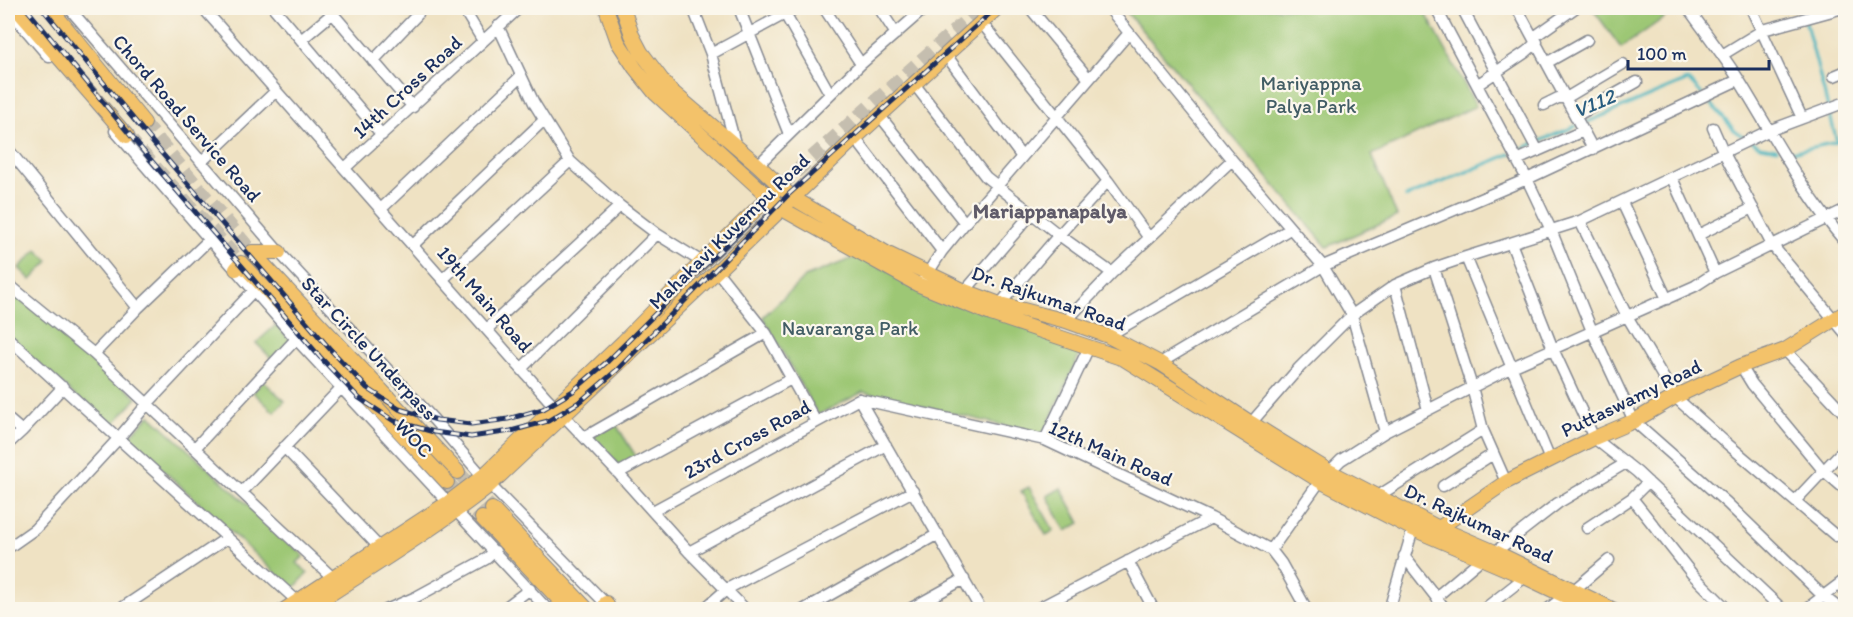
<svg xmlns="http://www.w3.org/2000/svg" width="1853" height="617" font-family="Itim,sans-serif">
	<rect width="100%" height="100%" fill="#fbf7ec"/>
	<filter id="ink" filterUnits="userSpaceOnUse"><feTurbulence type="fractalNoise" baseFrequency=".0167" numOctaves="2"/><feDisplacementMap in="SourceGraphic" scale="12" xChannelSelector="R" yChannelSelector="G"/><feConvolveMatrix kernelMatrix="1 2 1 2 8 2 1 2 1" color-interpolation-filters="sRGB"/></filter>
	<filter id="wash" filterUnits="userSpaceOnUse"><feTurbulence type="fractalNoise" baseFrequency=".008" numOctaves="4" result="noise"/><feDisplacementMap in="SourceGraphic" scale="24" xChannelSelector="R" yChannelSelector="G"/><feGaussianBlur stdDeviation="1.35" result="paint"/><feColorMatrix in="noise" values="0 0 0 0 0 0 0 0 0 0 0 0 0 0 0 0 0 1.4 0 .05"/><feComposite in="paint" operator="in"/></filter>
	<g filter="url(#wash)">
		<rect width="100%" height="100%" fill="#efe2c3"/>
		<path fill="#9dc774" stroke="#5c7b69" stroke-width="1.5" d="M1123,8H1423L1476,106L1372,155L1397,216L1327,247Z
			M1592,8H1678L1621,48Z
			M37,250L49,261L31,280L19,268Z
			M856,257L1082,349L1043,435L863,392L818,415L763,317L805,277Z
			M8,288L57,327L137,398L111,427L8,337Z
			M276,325L291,341L273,360L256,343Z
			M263,381L285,401L274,412L253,392Z
			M150,415L304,556L297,563L308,573L293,589L128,438Z
			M615,423L637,458L620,467L592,436Z
			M1029,487L1054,531L1046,535L1021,491Z
			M1061,488L1080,523L1066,531L1047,496Z"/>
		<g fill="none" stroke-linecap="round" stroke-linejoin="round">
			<path stroke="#44b3be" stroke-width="3" d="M1802,8L1837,142
				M1707,99L1736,132L1746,138
				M1583,124L1688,80L1702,94
				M1752,141L1760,146L1777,149
				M1516,151L1576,126
				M1786,151L1791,152L1846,140
				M1406,197L1510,154"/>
		</g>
	</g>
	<g filter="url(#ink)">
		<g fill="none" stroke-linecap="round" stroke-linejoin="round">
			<path stroke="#c5beaf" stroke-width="14" stroke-dasharray="14 7" stroke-linecap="butt" d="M144,123L252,252
				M127,136L241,263
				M780,186L980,8
				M458,472L492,509
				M447,482L482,518"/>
			<g stroke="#858890" stroke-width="13">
				<path id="minor" d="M69,8L279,252L434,420L490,485L611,609
					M203,8L547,398L618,473L689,552L746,610
					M274,8L382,135
					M328,8L413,107
					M463,8L483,41
					M693,8L711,54L736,147
					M739,8L789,134
					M824,8L861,64
					M879,8L896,34
					M1030,8L1089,79
					M1109,8L1232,160L1323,266L1352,315L1385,432
					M1436,8L1527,179L1551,230L1592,331L1634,421L1727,503L1823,596L1841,610
					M1462,8L1538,151
					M1517,8L1593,149
					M1688,8C1705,32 1723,55 1739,80C1773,135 1803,193 1846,243
					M1751,8L1802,118
					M8,9L49,57
					M785,14L830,94
					M981,22L1108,181L1149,238
					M498,26L534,103L570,161L620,206L657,234L702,262
					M1534,37L1575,8
					M301,40L333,13
					M711,54L796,8
					M946,55L1022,157
					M1722,55L1763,30L1843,8
					M373,61L418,14
					M1548,62L1587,40
					M1834,76L1846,71
					M915,85L986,177L1059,235L1112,273
					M1477,85L1526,52L1537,42
					M1544,105L1558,98H1566L1623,64
					M880,116L965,223
					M1576,116L1637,82
					M1713,128L1724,153L1772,245L1846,334
					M115,131L296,339L548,610
					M855,138L942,251
					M8,149L138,308
					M1517,160L1583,131
					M201,162L276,91
					M758,165L861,64L925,8
					M345,168L519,8
					M1672,178L1715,273
					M1622,202L1667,299
					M381,209L520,77
					M1580,221L1627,316L1675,397L1724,441L1836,536
					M1698,235L1753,208
					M1511,243L1553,349L1594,438L1637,472L1783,610
					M413,245L544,120
					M1466,257L1550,460
					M1434,268L1472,387L1483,430L1506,482
					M717,271L766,333L816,422
					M443,279L570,161
					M924,279L942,251L965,223L1129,33
					M8,284L94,354L333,578
					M1395,285L1428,410
					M965,291L1032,213
					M1000,304L1059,235L1108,181
					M1066,321L1112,273L1232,160
					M487,329L620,206
					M1108,336L1290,229
					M8,338L297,601
					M1785,350L1846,415
					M94,354L138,308L210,239
					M1160,363L1323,266L1527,179L1738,80
					M1741,366L1752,384L1823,470L1846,490
					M522,368L657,234
					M859,399L1045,440L1211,518L1271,550L1281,563L1307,610
					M859,399L981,610
					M8,419L22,431
					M1251,423L1299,368L1352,315L1395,285L1434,268L1466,257L1580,221L1768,131L1846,102
					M585,437L766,333
					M1045,440L1089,347
					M8,444L22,431L63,387
					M284,447L379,547
					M195,448L296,339
					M618,473L791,379
					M1443,486L1493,454
					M242,492L342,387
					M1378,496L1483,430
					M1632,498L1692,574L1728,610
					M1795,501L1846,447
					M653,511L859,399
					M1587,528L1632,498L1648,482
					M8,548L35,529L118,439L148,403L254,290
					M1271,550L1320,481L1341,460L1385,432L1512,367L1695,286L1715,273L1846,209
					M689,552L886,445
					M1495,552L1558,503L1626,463
					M1404,556L1446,610
					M1128,561L1154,610
					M1574,590L1609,560
					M1436,597L1481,559
					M119,610L227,538
					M386,610L416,597L486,559L495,551
					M502,610L530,589
					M703,610L727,589L913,491
					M803,610L938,534
					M908,610L964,579
					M1035,610L1211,518
					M1389,610L1413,529
					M1483,610L1525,577
					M1547,610L1565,596
					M1805,610L1846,579"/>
			</g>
			<g stroke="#858890" stroke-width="16">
				<path id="major" d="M16,8L127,136
					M50,8L144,123
					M606,8L618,42L635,68L655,93L782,209L917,284L991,314L1124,359L1320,481L1413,529L1525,577L1565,596L1588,610
					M623,8L632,35L641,52L668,88L758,165L793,198L888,254L965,291L1000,304L1066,321L1108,336L1160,363L1251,423L1329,471L1439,528L1495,552L1614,610
					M252,252L458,472
					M252,252H279
					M236,269L241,263L447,482
					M492,509L588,610
					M482,518L569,610
					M1439,528L1506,482L1594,438L1634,421L1675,397L1741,366L1785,350L1846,312
					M606,603L609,610
					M284,610L449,502L483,476L623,342L702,262L774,192
					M306,610C368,569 432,531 490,485L717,271L855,138L997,8"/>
			</g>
			<use href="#minor" stroke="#fff" stroke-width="10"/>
			<use href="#major" stroke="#f3c26a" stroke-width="14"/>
			<g stroke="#1b2f5e" stroke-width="5">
				<path id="rail" d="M26,8L149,158L320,357L359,398L394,421L434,432L471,437L511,431L548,421L581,401L617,370L788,195L996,8
					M42,8L159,150L329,348L367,388L399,409L437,420L471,424L508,419L543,409L573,391L608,361L681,288L748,224"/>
			</g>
			<use href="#rail" stroke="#fbf7ec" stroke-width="3" stroke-dasharray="9" stroke-linecap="butt"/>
		</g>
	</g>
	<g text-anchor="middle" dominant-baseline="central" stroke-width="4.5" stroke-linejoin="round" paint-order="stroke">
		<g font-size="20" fill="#425d65" stroke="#fbf7ec">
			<text x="1311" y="83">Mariyappna<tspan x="1311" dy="23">Palya Park</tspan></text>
			<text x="850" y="328">Navaranga Park</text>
		</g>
		<g font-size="20" fill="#1b2f5e" stroke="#fbf7ec">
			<text transform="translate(407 87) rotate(-43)">14th Cross Road</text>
			<text transform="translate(187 118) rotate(49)">Chord Road Service Road</text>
			<text transform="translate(729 231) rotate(-44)">Mahakavi Kuvempu Road</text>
			<text transform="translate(1049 298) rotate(19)">Dr. Rajkumar Road</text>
			<text transform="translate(485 299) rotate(49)">19th Main Road</text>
			<text transform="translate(369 348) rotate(47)">Star Circle Underpass</text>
			<text transform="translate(1631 398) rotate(-26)">Puttaswamy Road</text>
			<text transform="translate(414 438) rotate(47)">WOC</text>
			<text transform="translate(747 439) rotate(-29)">23rd Cross Road</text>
			<text transform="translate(1111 453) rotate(24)">12th Main Road</text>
			<text transform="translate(1479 523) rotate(25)">Dr. Rajkumar Road</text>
		</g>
		<g font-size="21" font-style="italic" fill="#295d80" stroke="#fbf7ec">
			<text transform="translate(1594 103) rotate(-23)">V112</text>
		</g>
		<g font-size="21" font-weight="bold" fill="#5f5b69" stroke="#fbf7ec">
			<text x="1050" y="210">Mariappanapalya</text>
		</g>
	</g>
	<rect width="1853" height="617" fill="none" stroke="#fbf7ec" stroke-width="30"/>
	<path d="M1628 60v9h141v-9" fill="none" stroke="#1b2f5e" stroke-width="3"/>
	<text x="1637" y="60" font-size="18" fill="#1b2f5e" stroke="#fbf7ec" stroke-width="4.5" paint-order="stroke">100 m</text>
</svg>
